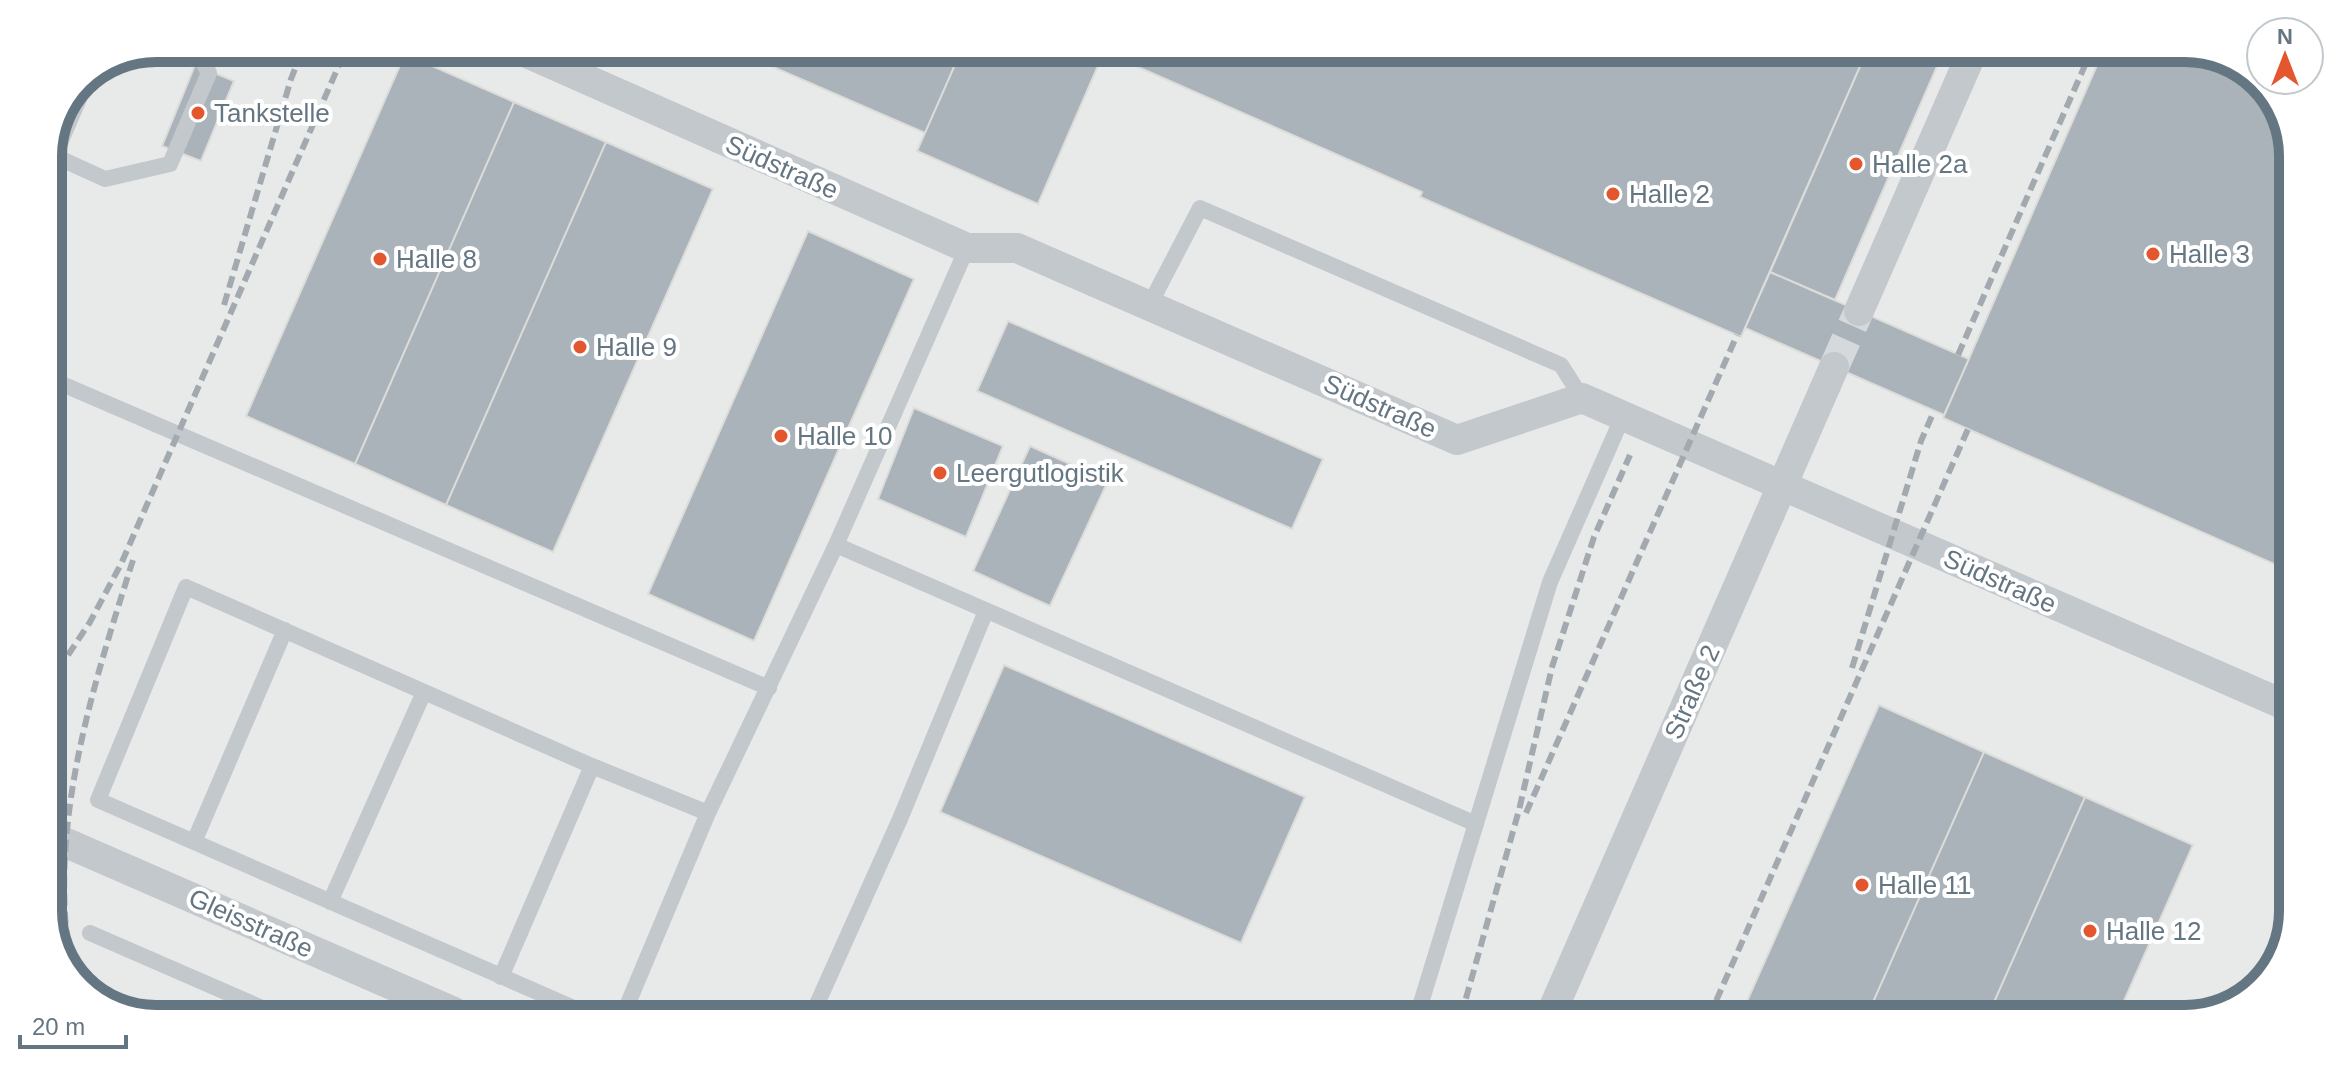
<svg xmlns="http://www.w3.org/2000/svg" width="2341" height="1067" font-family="Helvetica,sans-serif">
	<rect width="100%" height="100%" fill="#fafaf8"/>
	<path fill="#e8e9e9" d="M156,48L2227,56L2274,96L2293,150L2285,953L2245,1000L2185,1019L114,1011L67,971L48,918V150L80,79Z"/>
	<path fill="#aab3b9" stroke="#dcdcda" stroke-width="2" d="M734,50L961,51L925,133Z
		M961,51L1104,52L1038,204L917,151Z
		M1104,52L1865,55L1741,337L1420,197L1422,192Z
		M405,54L514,102L355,464L246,416Z
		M1865,55H1942L1835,300L1770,272Z
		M2101,56H2227L2274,96L2293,150L2288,570L1943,418Z
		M195,65L234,81L201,161L162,146Z
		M514,102L606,142L446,505L355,464Z
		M606,142L713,189L553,552L446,505Z
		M808,231L914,279L754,641L648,594Z
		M1770,272L1969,359L1944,415L1745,328Z
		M1008,321L1323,459L1292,529L977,391Z
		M914,408L1003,446L966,537L878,499Z
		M1030,446L1108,481L1050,606L973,571Z
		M1004,665L1305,797L1241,943L940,812Z
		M1879,705L1984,752L1866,1018L1740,1017Z
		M1984,752L2085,797L1987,1018H1866Z
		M2085,797L2193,845L2116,1019L1987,1018Z
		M2285,915V953L2249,995Z"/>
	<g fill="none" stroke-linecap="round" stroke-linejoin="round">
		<path stroke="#d5d9db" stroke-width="30" stroke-dasharray="30 15" stroke-linecap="butt" d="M1834,367L1859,311"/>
		<path stroke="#c3c8cc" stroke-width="16" d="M48,153L105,179L170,164L209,73L195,48
			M1149,306L1200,208L1561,365L1582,398
			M48,378L769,688
			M836,545L1476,824
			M194,842L285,630
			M330,902L424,692
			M90,933L269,1011
			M501,977L592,766
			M103,997L135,1011
			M583,1012L98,800L186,587L592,766L708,813
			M624,1013L708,813L836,545L967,248
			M813,1013L900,819L986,611
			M1417,1016L1550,582L1623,416"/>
		<path stroke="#c3c8cc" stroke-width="30" d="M518,49L967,248H1017L1457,440L1582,398L2287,706
			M48,153L80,79
			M1859,311L1971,55
			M48,835L454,1012
			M1550,1016L1834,367"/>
		<path stroke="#a2aab0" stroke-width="6" stroke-dasharray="12 6" stroke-linecap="butt" d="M224,305L291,79L303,49
			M1958,355L2089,56
			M1852,668L1921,441L1934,411
			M48,685L90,622L121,564L346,49
			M1526,813L1737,335
			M73,977C71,961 67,945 66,928C55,802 96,676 134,557
			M1461,1016L1519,810L1552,667L1594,537L1630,455
			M1709,1017L1968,429"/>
	</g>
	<g fill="#e4572e" stroke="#fff" stroke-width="3">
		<circle cx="198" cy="113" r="8"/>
		<circle cx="1856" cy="164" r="8"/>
		<circle cx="1613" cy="194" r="8"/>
		<circle cx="2153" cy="254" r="8"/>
		<circle cx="380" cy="259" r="8"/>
		<circle cx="580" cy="347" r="8"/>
		<circle cx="781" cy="436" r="8"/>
		<circle cx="940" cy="473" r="8"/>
		<circle cx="1862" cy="885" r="8"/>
		<circle cx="2090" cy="931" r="8"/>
	</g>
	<g text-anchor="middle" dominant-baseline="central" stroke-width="8" stroke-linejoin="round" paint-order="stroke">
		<g font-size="26" fill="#657683" stroke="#fff" text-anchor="start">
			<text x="214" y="113">Tankstelle</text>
			<text x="1872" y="164">Halle 2a</text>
			<text x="1629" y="194">Halle 2</text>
			<text x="2169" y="254">Halle 3</text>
			<text x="396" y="259">Halle 8</text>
			<text x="596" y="347">Halle 9</text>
			<text x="797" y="436">Halle 10</text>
			<text x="956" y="473">Leergutlogistik</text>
			<text x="1878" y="885">Halle 11</text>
			<text x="2106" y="931">Halle 12</text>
		</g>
		<g font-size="26" fill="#657683" stroke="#fff">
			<text transform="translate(782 167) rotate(24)">Südstraße</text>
			<text transform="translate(1380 406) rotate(24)">Südstraße</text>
			<text transform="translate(2000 581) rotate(24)">Südstraße</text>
			<text transform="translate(1692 692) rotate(-66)">Straße 2</text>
			<text transform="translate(251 923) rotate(24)">Gleisstraße</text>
		</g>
	</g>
	<path d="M0 0H2341V1067H0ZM156 62H2185A94 94 0 0 1 2279 156V911A94 94 0 0 1 2185 1005H156A94 94 0 0 1 62 911V156A94 94 0 0 1 156 62Z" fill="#fff" fill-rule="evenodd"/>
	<path fill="none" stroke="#657683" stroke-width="10" d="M156 62H2185A94 94 0 0 1 2279 156V911A94 94 0 0 1 2185 1005H156A94 94 0 0 1 62 911V156A94 94 0 0 1 156 62Z"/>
	<g transform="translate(2285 56)"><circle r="38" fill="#ffffff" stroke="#c1c8cd" stroke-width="2"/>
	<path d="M0-6L14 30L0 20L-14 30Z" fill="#e4572e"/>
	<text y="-12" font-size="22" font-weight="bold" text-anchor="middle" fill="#657683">N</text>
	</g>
	<path d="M20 1035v12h106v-12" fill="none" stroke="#657683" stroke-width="4"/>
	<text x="32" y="1035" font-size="24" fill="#657683" stroke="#ffffff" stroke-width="6" paint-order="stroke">20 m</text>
</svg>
